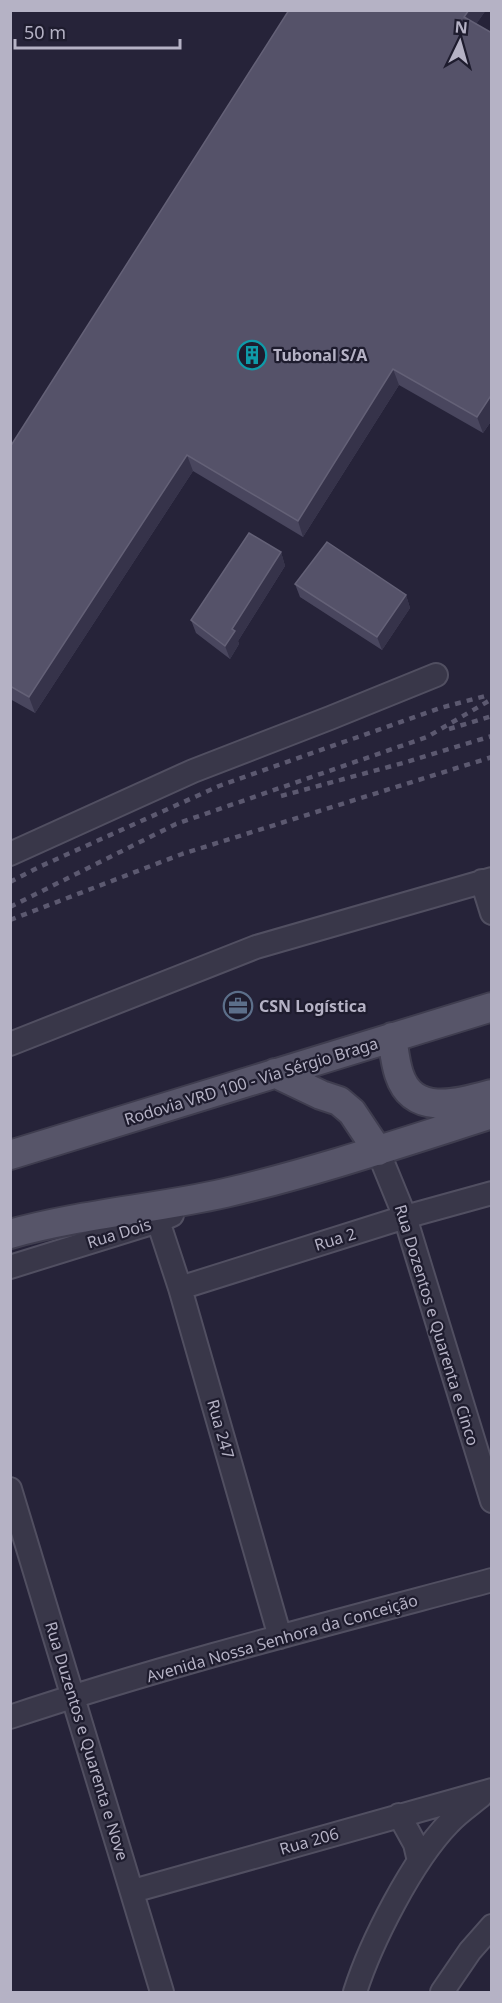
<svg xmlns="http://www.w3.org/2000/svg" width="502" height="2003" font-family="'Noto Sans',sans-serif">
	<rect width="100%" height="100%" fill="#262339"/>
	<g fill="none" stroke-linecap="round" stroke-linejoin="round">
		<g stroke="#514f61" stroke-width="26">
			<path id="minor" d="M10,854L193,771L330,718L436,675
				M482,881L492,913
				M10,1044L256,947L492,879
				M378,1151L405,1217L492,1501
				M158,1221L180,1288L280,1637
				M10,1267L158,1221L172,1215
				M180,1288L405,1217L492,1193
				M10,1489L162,1992
				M10,1717C169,1664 331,1623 492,1580
				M399,1815L415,1844L419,1861
				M133,1891L492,1790
				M355,1992C371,1942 412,1861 449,1823C458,1813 470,1805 481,1796
				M442,1992L470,1951L492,1926"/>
		</g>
		<g stroke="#3f3d4f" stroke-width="32">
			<path id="major" d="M392,1037C394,1049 395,1062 399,1074C413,1117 459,1103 492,1094
				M275,1073L321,1095L339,1101L352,1112L378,1151
				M10,1155L492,1007
				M10,1234C81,1214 154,1209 225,1193C315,1172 404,1142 492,1114"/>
		</g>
		<use href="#minor" stroke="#393749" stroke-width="22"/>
		<use href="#major" stroke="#575569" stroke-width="28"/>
		<path stroke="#5c5970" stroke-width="4.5" stroke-dasharray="6 6" stroke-linecap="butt" d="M449,729L492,716
			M281,796L403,763L492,736
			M10,882L39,867L219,786L440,708L489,695
			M10,907L176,824L427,737L492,699
			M10,920L182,854L492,757"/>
	</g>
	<path fill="#49465e" d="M289,10H486L476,24L492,33V420L483,433L399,385L303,537L193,471L35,713L10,699V447Z
		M281,552L285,566L238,641L239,644L230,659L196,633L191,620Z
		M295,584L406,595L410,608L382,650L300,597Z"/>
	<path fill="#36334a" d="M469,10H486L470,33L464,17Z
		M393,369L399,385L303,537L298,521Z
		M492,394V420L483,433L477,417Z
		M187,455L193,471L35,713L29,697Z
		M281,552L285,566L238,641L239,644L230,659L225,646L232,629Z
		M406,595L410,608L382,650L377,637Z"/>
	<path fill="#555269" stroke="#646177" stroke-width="1.5" d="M289,10H469L464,17L492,33V394L477,417L393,369L298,521L187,455L29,697L10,686V447Z
		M249,533L281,552L232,629L235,631L225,646L191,620Z
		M327,542L406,595L377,637L295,584Z"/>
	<defs>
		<g id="building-ring" transform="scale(1.5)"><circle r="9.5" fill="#1e1c2e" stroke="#0f9aa8" stroke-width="1.5"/><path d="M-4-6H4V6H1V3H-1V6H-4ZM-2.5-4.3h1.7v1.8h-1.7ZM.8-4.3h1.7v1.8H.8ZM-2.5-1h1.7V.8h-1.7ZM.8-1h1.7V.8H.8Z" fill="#0f9aa8"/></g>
		<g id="office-ring" transform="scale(1.5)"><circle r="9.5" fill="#1e1c2e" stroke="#5c6f8a" stroke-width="1.5"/><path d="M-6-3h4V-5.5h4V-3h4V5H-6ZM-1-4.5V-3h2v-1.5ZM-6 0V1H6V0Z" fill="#5c6f8a"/></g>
	</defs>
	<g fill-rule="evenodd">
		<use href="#building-ring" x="252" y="355"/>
		<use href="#office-ring" x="238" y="1006"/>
	</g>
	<g text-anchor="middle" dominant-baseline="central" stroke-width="4.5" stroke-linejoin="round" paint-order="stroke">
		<g font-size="16" font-weight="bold" fill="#b5b2c5" stroke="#1e1c2e" text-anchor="start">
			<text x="273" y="355">Tubonal S/A</text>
			<text x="259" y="1006">CSN Logística</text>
		</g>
		<g font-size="16" fill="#b5b2c5" stroke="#1e1c2e">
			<text transform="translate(251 1081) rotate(-17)">Rodovia VRD 100 - Via Sérgio Braga</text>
			<text transform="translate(119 1233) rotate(-17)">Rua Dois</text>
			<text transform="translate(335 1239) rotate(-17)">Rua 2</text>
			<text transform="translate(437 1325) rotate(73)">Rua Dozentos e Quarenta e Cinco</text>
			<text transform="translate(221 1429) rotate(74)">Rua 247</text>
			<text transform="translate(282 1638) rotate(-16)">Avenida Nossa Senhora da Conceição</text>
			<text transform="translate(87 1741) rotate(73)">Rua Duzentos e Quarenta e Nove</text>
			<text transform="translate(309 1841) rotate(-16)">Rua 206</text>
		</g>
	</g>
	<rect width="502" height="2003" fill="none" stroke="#b5b2c5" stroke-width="24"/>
	<g transform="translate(460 42) rotate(5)" stroke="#1e1c2e" stroke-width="4.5" paint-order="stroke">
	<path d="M0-4.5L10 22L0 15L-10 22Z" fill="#b5b2c5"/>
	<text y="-9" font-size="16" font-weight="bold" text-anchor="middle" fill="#b5b2c5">N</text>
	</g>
	<path d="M15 39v9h165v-9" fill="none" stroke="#b5b2c5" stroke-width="3"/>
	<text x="24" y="39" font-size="18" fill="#b5b2c5" stroke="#1e1c2e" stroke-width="4.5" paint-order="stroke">50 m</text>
</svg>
